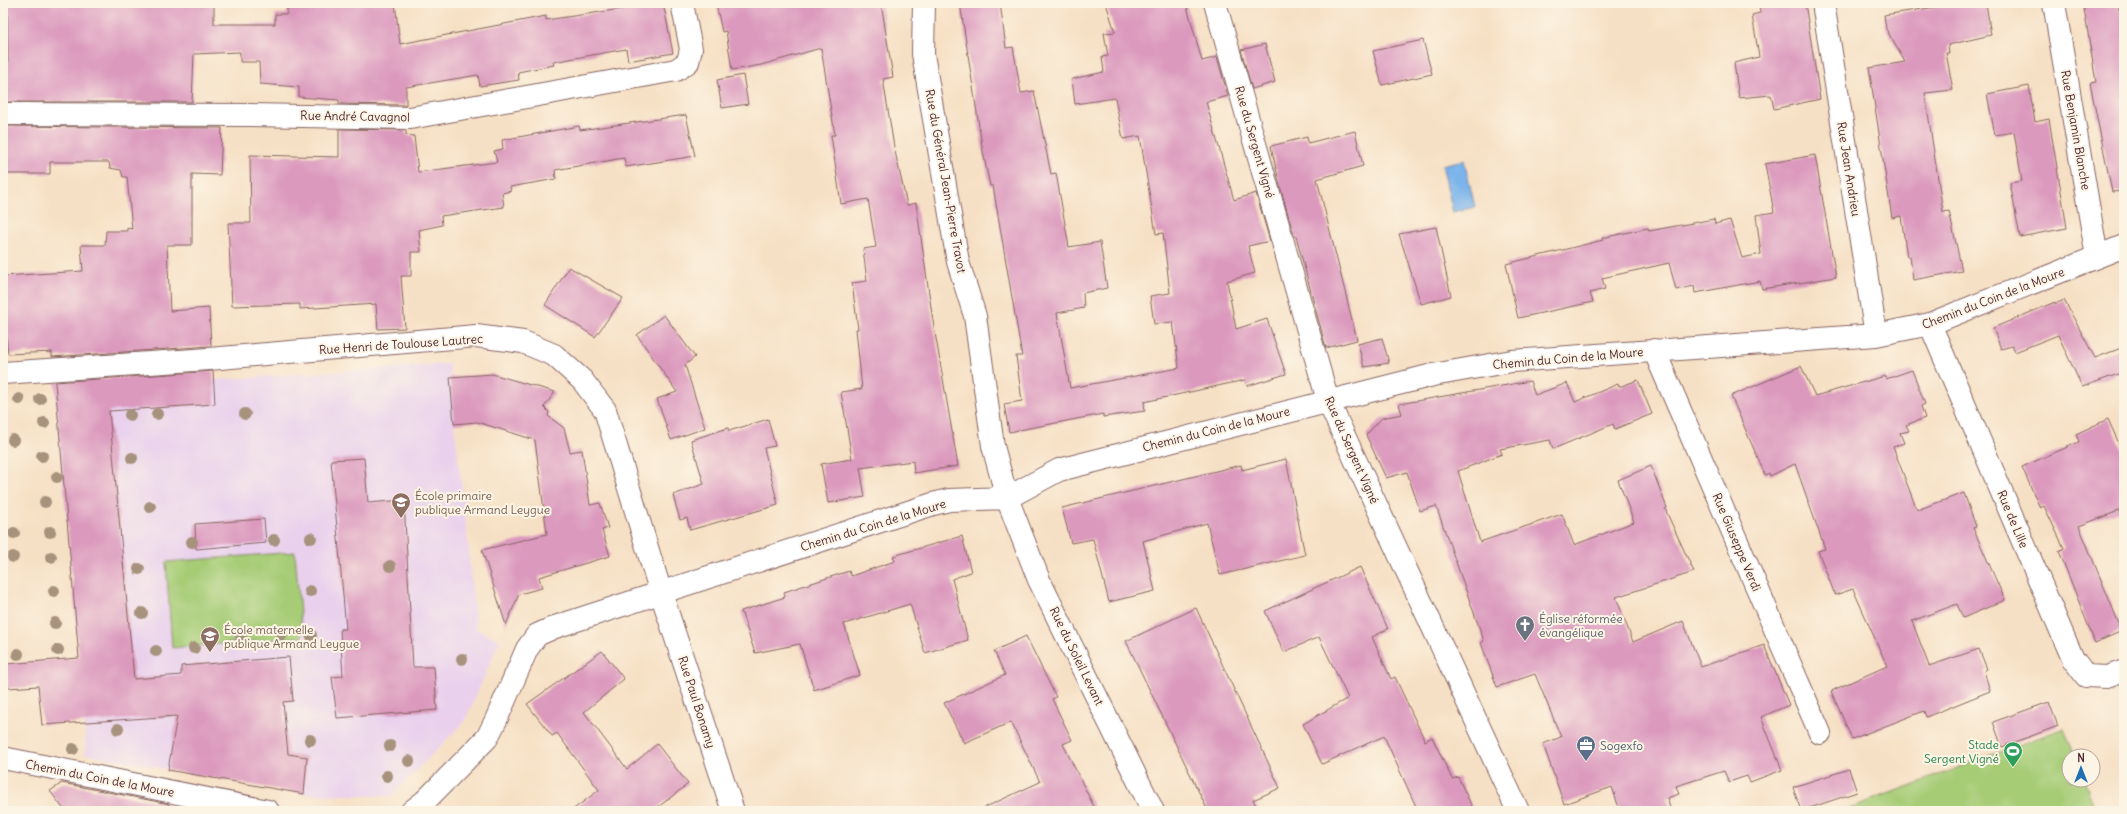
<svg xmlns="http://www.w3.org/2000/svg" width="2127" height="814" font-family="Delius,sans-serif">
	<rect width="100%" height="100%" fill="#fcf5e5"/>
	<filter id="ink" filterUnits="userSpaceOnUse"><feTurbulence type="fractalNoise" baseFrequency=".025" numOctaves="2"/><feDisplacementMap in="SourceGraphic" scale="8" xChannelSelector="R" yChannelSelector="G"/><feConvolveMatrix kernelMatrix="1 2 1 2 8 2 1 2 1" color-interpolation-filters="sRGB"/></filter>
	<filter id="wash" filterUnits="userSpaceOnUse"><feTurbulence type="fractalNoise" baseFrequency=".012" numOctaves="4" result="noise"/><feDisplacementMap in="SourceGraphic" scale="16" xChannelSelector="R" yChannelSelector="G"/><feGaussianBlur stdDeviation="0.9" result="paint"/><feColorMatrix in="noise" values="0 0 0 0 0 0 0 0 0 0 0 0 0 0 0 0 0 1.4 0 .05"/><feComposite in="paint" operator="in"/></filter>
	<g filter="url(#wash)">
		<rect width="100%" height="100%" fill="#f6e0c5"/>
		<path fill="#e9d1ed" d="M449,364L454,424L465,512L476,629L500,640L465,721L391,796L304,794L85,754V722L55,391Z"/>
		<path fill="#a6cc76" stroke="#787650" d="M295,552L302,637L172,648L166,562Z
			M2064,728L2075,756H2069V780H2084L2096,811H1842Z"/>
		<path fill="#7ab4eb" stroke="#626a8b" d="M1464,160L1475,207L1453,212L1442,165Z"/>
		<g id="blocks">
			<path fill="#db99be" d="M7,3H195V5H214V24H275V14H287V3H395L400,44L546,16V20L663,3L673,53L628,61L626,49L553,62L554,65L518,72L519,80L480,86L478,75L406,87V105L339,104V100L299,97V87L260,84L259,62H240V52L194,54L192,102H3V64H8Z
				M716,3H881L893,77L883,79L894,147L907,205L916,203L933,321L958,466L914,473L913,461L860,468L865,497L828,503L821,464L852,459L841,392L862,389L856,329H858L852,283L867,281L863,249L876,247L868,199L841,204L831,135H835L821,48L761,65L732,70L726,31L722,32Z
				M960,3H1000L1006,48L1013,47L1021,93L1034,91L1051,174L1056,173L1069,247L1100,242L1107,288L1083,293L1084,308L1057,313L1070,388L1179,368L1173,322L1154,324L1150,296L1170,293L1163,233L1156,234L1140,136L1123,139L1115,98L1075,104L1072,79L1104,72L1102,57L1108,56L1104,33L1115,32L1106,3H1186L1202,61L1217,57L1228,96L1206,102L1234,200L1256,193L1270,241L1248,246L1255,273L1227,281L1236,329L1267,319L1286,374L1247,386L1245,380L1144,402L1145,411L1103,417V414L1009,432L1004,404L1022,401L1016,356H1022L993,186H990L983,152Z
				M1759,3H1805L1820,99L1774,109L1771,95L1739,98L1734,63L1759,57L1752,15L1760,13Z
				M1962,3H1986L1991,35L1948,45L1949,53H1946L1953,90L1925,93L1943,212L1949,211L1962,271L1913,280L1910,256L1907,257L1901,216L1892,218L1869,68L1905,62L1886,29L1884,15Z
				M2083,3H2118L2119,10H2124V191L2112,192L2090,83L2096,82Z
				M1423,40L1432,74L1382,85L1373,51Z
				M1265,44L1275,82L1252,89L1241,50Z
				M743,75L748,104L722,108L717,80Z
				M2029,86L2035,122L2049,119L2067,228L2020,237L2010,183L2022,181L2014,132L1995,135L1987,94Z
				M686,115L695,156L626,167L624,158L555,170L556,179L510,187L511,191L502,193L504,207L441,216L442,225L419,230L421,252H411V276H401L405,328L378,329L376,304L300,309V304L232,306L228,223H251L250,155L339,157V129L406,130V135L414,136L418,172L497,162L494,151L503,149L502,140L579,126L580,130Z
				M3,126L222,128L220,175L192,174V245H167L170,311L209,308L211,346L52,357V352L8,354L6,335H3V276L83,271L81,245H105L106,231H127V228L132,229L127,177H123L121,170L110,168L109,162H50V174H3Z
				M1355,131L1363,166L1317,179L1357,340L1326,348L1296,236H1294L1280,186L1271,146L1307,137L1308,143Z
				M1815,155L1836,277L1762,289L1760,281L1695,293L1694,286L1676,290L1669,263L1602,278L1605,289L1590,293L1593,302L1518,318L1506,264L1603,240L1602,238L1648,228L1649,231L1714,219L1715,224L1730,220L1742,258L1761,254L1756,215L1774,212L1765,164Z
				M1436,227L1451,296L1421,304L1399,234Z
				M569,267L623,298L595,337L545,305Z
				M2064,300L2095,358L2124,347V372L2082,387L2058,335L2015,352L2012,346L2001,349L1993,328L2055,302V304Z
				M664,315L695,357L685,365L705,428L671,440L657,399L677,392L637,335Z
				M1382,338L1389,363L1364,367L1358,344Z
				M1801,366L1815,396L1885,376L1886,379L1912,370L1925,404L1921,406L1925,418L1906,425L1909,431L1900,433L1904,443L1893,447L1917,510L1964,493L1976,527L1973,528L2005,600L1963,618L1957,604L1912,621L1929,666L1979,649L1987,669L1984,671L1990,691L1926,717L1924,711L1852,739L1831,691L1887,666L1853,589L1835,595L1818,551L1825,549L1795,464L1770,476L1769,473L1765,475L1731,396Z
				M213,371L215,404L109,411L134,679L181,675V666L289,657L293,701L283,702L288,754L307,757L304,794L168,770L177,716L42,725L38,686L8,688L6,664L79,658L55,382Z
				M492,374L555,392L544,407L549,412L548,416L564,428L570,452L582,450L590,505L600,503L608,528L602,530L610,556L539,577L542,588L519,594L506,625L482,550L547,534L535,440L477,422L454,424L450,377Z
				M1638,380L1652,414L1615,429L1613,424L1553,449L1550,440L1500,449L1502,454L1458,471L1480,542L1562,514L1574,545L1634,522L1618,480L1651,466L1667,508L1665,509L1694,572L1616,597L1633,642L1683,621L1701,667L1764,645L1789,705L1761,717L1782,770L1750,782L1747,776L1729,782L1724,771L1676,786L1679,794L1667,798L1671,811H1620L1612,787L1564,804L1543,744L1561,737L1535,674L1497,687L1481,643L1484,641L1436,506L1420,511L1407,472L1386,478L1366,435L1382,418L1402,414L1399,404L1530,381L1535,395L1567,383L1575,402L1618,384L1619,387Z
				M768,419L775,446L764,448L778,505L690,530L687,518L680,520L673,495L704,484L691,440L728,428L729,431Z
				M2108,419L2124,455V509L2079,526L2122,631L2095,643L2059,551L2064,548L2044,506L2040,508L2022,467L2079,442L2076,434Z
				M364,458L368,503L404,500L413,667H434L437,710L337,718L332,677L343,676L340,629H346L331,460Z
				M1286,459L1305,555L1220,575L1207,523L1143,541L1155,591L1109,602L1093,539L1071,543L1062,508L1241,465L1242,470Z
				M264,519L266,543L196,549L195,524Z
				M962,536L971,572L952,579L968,640L925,653L910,604L844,624L860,675L814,690L800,644L755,653L741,611L785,597L784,592L849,571L851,576L895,561L893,556Z
				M1360,567L1388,629L1372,637L1391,679L1395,677L1425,741L1432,737L1452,779L1458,777L1474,811H1418L1384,736L1322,764L1303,724L1348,698L1319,637L1284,652L1265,611Z
				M1196,608L1280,788L1253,800L1259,811H1208L1126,641Z
				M1026,636L1056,697L1052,699L1072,740L1063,744L1096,811H977L1040,782L1011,722L964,743L944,703L1005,675L994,651Z
				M602,651L624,679L584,712L627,769L657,744L688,784L653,811H571L599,790L557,733L552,736L527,704Z
				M2049,702L2058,726L2002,747L1993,722Z
				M1849,769L1857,792L1801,811L1793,787Z
				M62,783L169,804L168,811H65L50,791Z"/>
		</g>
	</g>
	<g filter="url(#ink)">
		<use href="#blocks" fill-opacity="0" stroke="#866361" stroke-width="1"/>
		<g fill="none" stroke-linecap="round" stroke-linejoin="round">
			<g stroke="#866361" stroke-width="24">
				<path id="minor" d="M924,3L923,54L958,262L975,316L993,446L1007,498L1039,580L1153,811
					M1215,3L1328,401L1518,811
					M1823,3L1876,335
					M2054,3L2097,257
					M3,114L249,115L410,118L676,70L688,62L691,49L682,3
					M1930,324L2073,659L2086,676L2107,677L2124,671
					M1654,350L1820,733
					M3,373L209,359L476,336L523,342L554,355L582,380L605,410L661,593L733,811
					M3,758L268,811
					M412,811L425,801L487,738L496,720L527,649L537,635L555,627L933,504L949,500L1007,498L1059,470L1433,375L1512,361L1876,335L1930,324L2124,246"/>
			</g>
			<use href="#minor" stroke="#fff" stroke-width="22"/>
		</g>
		<g fill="#a7927d">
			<circle cx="19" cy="399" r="6"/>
			<circle cx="40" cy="399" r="6"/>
			<circle cx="157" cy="414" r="6"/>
			<circle cx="245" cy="414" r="6"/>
			<circle cx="130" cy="415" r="6"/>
			<circle cx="44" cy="423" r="6"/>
			<circle cx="13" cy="440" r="6"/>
			<circle cx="42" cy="456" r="6"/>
			<circle cx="132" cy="458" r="6"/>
			<circle cx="57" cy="477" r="6"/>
			<circle cx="45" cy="502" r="6"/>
			<circle cx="150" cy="507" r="6"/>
			<circle cx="50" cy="532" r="6"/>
			<circle cx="14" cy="533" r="6"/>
			<circle cx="311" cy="538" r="6"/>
			<circle cx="274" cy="540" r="6"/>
			<circle cx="192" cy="542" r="6"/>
			<circle cx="13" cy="557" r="6"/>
			<circle cx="51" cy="557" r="6"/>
			<circle cx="390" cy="566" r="6"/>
			<circle cx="139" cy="569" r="6"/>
			<circle cx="54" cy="591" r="6"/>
			<circle cx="310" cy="591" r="6"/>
			<circle cx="142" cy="613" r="6"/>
			<circle cx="55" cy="623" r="6"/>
			<circle cx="311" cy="635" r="6"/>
			<circle cx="281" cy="636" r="6"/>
			<circle cx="241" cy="638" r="6"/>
			<circle cx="194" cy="648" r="6"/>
			<circle cx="58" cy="650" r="6"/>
			<circle cx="156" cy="651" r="6"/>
			<circle cx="18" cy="654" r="6"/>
			<circle cx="462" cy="659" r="6"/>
			<circle cx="118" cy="729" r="6"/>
			<circle cx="310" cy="740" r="6"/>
			<circle cx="390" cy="746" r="6"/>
			<circle cx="73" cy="749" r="6"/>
			<circle cx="409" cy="761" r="6"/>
			<circle cx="387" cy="776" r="6"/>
		</g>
	</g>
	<defs>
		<g id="school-pin" transform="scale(1)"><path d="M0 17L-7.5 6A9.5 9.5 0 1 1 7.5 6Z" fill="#8d6e63" stroke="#fcf5e5"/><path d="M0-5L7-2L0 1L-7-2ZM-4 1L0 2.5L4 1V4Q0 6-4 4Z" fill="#fff"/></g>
		<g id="church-pin" transform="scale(1)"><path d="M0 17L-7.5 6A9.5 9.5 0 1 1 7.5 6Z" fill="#6b7280" stroke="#fcf5e5"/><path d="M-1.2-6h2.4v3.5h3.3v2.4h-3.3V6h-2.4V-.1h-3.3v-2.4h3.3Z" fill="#fff"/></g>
		<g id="office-pin" transform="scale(1)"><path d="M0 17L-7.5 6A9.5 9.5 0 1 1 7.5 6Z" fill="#5c6f8a" stroke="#fcf5e5"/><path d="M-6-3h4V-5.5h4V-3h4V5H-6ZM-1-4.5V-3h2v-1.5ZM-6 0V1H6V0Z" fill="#fff"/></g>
		<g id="stadium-pin" transform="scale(1)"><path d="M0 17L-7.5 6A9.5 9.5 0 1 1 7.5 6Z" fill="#2e9e5b" stroke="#fcf5e5"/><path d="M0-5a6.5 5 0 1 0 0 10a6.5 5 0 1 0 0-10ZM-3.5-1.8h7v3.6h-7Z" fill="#fff"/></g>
	</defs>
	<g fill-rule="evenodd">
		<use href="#school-pin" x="401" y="502"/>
		<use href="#church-pin" x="1525" y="625"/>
		<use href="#school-pin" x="210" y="636"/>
		<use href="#office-pin" x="1586" y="745"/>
		<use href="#stadium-pin" x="2013" y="751"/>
	</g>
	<g text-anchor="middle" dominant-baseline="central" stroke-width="4" stroke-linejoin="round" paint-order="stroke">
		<g font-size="12" fill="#4a1f2b" stroke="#fcf5e5">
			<text transform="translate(355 116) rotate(1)">Rue André Cavagnol</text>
			<text transform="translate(2076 130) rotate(80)">Rue Benjamin Blanche</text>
			<text transform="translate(1255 142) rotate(74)">Rue du Sergent Vigné</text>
			<text transform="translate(1849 169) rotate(81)">Rue Jean Andrieu</text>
			<text transform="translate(946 181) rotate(80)">Rue du Général Jean-Pierre Travot</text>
			<text transform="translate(1993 298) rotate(-21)">Chemin du Coin de la Moure</text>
			<text transform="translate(401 344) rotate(-4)">Rue Henri de Toulouse Lautrec</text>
			<text transform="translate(1568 358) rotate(-5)">Chemin du Coin de la Moure</text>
			<text transform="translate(1216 429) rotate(-14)">Chemin du Coin de la Moure</text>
			<text transform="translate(1352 450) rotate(66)">Rue du Sergent Vigné</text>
			<text transform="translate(2013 519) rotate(67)">Rue de Lille</text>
			<text transform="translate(873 525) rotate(-17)">Chemin du Coin de la Moure</text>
			<text transform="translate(1737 542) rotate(67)">Rue Giuseppe Verdi</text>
			<text transform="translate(1077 656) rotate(64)">Rue du Soleil Levant</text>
			<text transform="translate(697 702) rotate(72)">Rue Paul Bonamy</text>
			<text transform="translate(100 778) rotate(11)">Chemin du Coin de la Moure</text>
		</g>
		<g font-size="12" fill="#785e54" stroke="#fcf5e5" text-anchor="start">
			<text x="415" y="495">École primaire<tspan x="415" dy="14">publique Armand Leygue</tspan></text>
			<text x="224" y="629">École maternelle<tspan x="224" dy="14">publique Armand Leygue</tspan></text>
		</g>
		<g font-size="12" fill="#5b616d" stroke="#fcf5e5" text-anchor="start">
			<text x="1539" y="618">Église réformée<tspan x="1539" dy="14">évangélique</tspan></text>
		</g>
		<g font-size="12" fill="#27864d" stroke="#fcf5e5" text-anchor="end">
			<text x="1999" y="744">Stade<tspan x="1999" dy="14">Sergent Vigné</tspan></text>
		</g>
		<g font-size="12" fill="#4e5e75" stroke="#fcf5e5" text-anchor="start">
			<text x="1600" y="745">Sogexfo</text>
		</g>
	</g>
	<rect width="2127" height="814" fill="none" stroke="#fcf5e5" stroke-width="16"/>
	<g transform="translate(2081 768)"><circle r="19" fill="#fcf5e5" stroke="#b59f9b"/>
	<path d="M0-3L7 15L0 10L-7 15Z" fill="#1f6fb2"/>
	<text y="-6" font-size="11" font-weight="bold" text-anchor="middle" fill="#4a1f2b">N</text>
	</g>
</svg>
